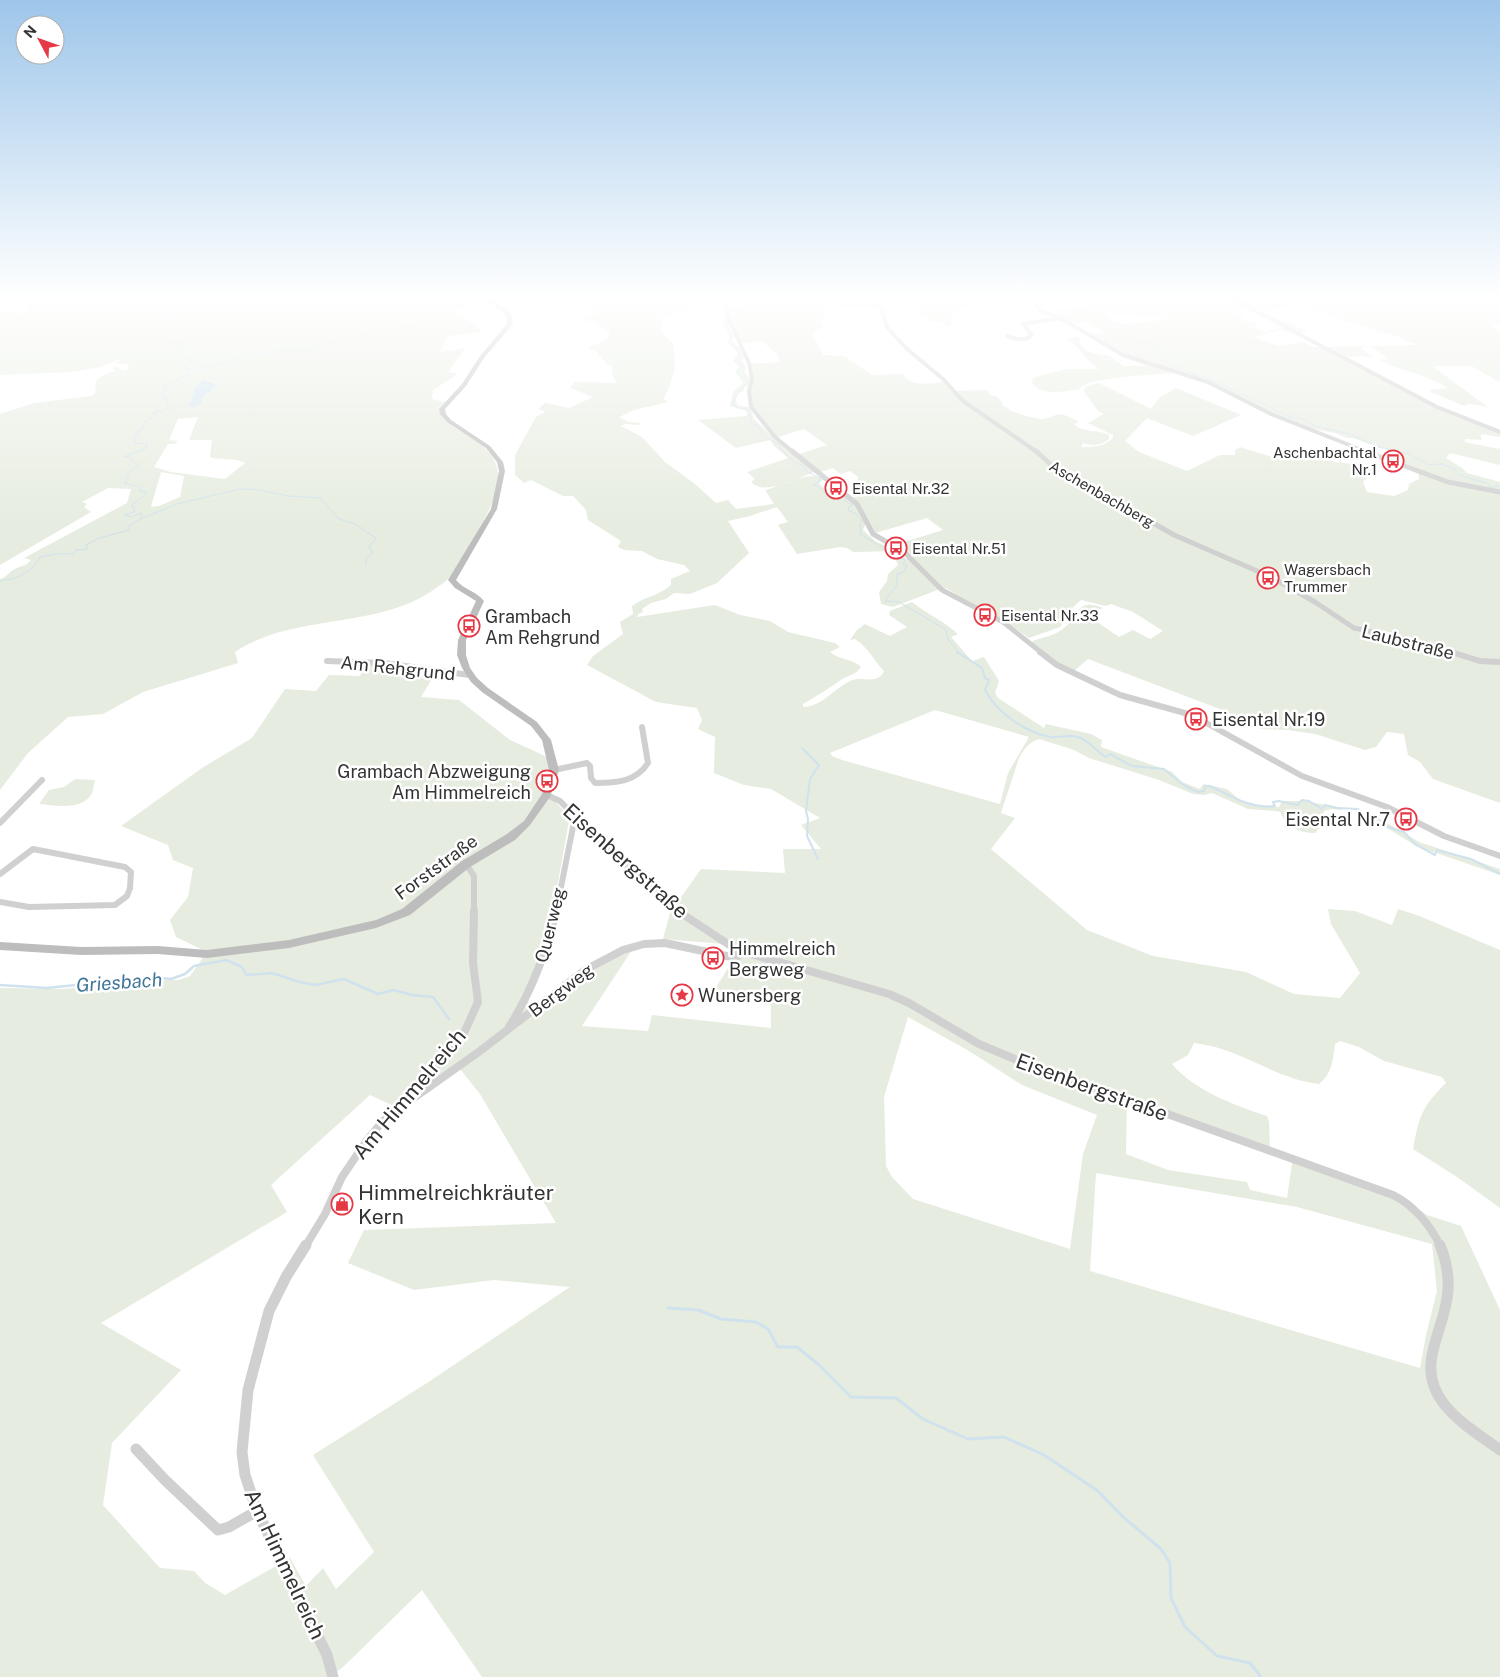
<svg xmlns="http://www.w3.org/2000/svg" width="1500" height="1677" font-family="'Public Sans',sans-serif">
	<rect width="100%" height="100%" fill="#fff"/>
	<path fill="#e6ecdf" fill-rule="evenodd" d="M25,295H535L490,297L479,303L455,309L482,332L447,336L440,352L465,348L448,372L458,374L433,390L432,399L445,402L439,408C448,436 489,435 497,468C502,489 487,515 477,532C469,546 458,569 447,580C443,584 436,587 432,591C373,630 293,613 235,652L238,663L143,692L103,714L68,717L28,753L0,790V579C7,577 11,570 17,568C24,565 26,566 31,560L24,558L127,503L131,489L108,488L82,502L87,504L84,507L91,512L0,565V414L34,403L91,396L95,393L96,381L103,375L115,371L112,368L118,367L122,371L128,369L129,366L127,364L115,363L121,360H118L100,367L71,372L0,375V311L23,313L27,310L28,301ZM198,417L189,440H212L210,457C222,461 235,457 245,463L225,479L171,472L154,467L168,444H175L178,441L169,440L178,419ZM161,472L184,476L180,497L159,506L151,507Z
		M557,295H698L701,298L699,305L705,307L704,308L695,305L685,306L687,311L662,316C661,335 661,332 674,344L675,368L669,388L663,399L668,402L634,410L619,417L628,422L640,423V425L625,424L621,426L642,437L665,462L695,484L716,503L728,500L736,509L774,504L765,490C780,487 812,469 824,479L819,483L826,490C850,492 855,504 866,523L863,530L875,541L896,551L853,552L847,548L840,547L797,554L778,525L788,522L777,507L750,516L728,521L749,553L717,583L690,594L674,593L666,599L651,603L642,609L643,612L638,614L637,617L715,605L740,615L770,621L788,632L835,643L840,647L830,652C839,660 852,658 861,667C856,675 848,675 841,680C828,689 816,696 803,704V707C821,707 834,689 850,681C861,675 878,686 884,671C874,661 868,647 855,639L850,640L857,630L865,624L890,636L907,627L889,615L890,611L912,602C927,614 944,621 958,634L951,637L972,661L984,657L999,681L995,693L998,698L1044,728L1046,724L1091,734L1102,740L1101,747L1172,772L1182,782L1200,789L1203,784L1227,789L1240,800L1248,804L1279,807L1282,801H1304L1343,808L1342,810L1332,809L1324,811L1322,825L1315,833C1298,833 1287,827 1280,812L1276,811L1248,809L1212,793L1204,795L1193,794L1159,780L1089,758L1074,750L1039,739C1029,742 1024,749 1019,758L1001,813L1015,818L991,849L1087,930L1153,956L1246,972L1294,994L1340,998L1360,973L1331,924L1328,909L1355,911L1392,925L1398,909L1417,915L1500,950V1208L1457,1177L1413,1149C1419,1117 1422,1106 1446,1083L1442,1077L1384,1061L1359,1047L1340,1041L1335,1044C1333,1060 1332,1074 1319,1084C1273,1079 1242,1048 1194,1043L1188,1055L1172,1064C1195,1091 1234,1105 1267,1116L1269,1122L1270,1149L1127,1099L1126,1154L1168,1170L1247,1182L1250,1190L1287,1198L1293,1157L1400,1197L1427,1215L1461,1226L1500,1310V1677H482L422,1590L342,1668L327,1677H0V988L59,989L120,985L124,978L179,980L190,976L207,952L176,937L170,920L188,897L193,868L173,860L168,845L121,826L202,768L252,738L285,689L316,691L329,675L360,676L367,663L436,672L421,697L459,700L510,740L543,755L550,760L549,795L565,812L569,821L556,893L528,1002L534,1007L569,977L634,947L582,1026L648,1031L652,1015L771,1028V1005L720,994L715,989L740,949L735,945L663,939L670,913L701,869L785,873L783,849H821L801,825L820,818L771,789L744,785L714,773L715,737L698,729L702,720L697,708L656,702L587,665L593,656L623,634L620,622L633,614L632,606C644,597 660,595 671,585V579L690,571L684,565L657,559L642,551L624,550L618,547L621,541L588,520L586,510L573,496H563L531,480L524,483L515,475V455L536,417L545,412L538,409L545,403L569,408L593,397L570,388L574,382L616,383L612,374V366L607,364L595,350H589L591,346L606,340L610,333L597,324L587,321L585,318L598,313L590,309L587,305L565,302ZM935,710L1029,737L1008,773L1000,804L842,760L832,756L830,753ZM908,1017L969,1051L1022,1085L1097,1115L1083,1154L1070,1249L913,1199L892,1177L886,1166L884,1097ZM456,1064L480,1094L556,1223L364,1230L348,1263L414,1290L494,1280L570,1287L427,1383L313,1455L374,1552L336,1589L323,1568L306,1586L290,1558L225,1595L205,1583L194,1571L160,1568L103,1505L112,1443L181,1370L101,1323L287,1212L271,1185L370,1095L394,1106ZM1096,1173L1297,1207L1432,1244L1437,1291L1426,1335L1420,1368L1090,1271Z
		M724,295H875L879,308L827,306L821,324L829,325L812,332L823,355L844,356L872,375L903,374C910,388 932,383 944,382L952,391L987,390L990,395L996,396L1003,403V406L1009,408V410C1020,414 1030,418 1041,419C1047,419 1050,417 1056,415C1065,413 1072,419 1079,422L1074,424C1082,433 1098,429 1109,435V439C1100,446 1093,446 1083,443L1081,447C1093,447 1104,447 1113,438V435L1088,423L1104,414L1098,411L1084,392L1085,387L1099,383L1151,409L1160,397L1176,388L1241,415L1193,436L1147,418L1125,441L1139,452L1187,471L1220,455H1235V450L1240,447L1278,459L1323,460L1371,467L1374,470L1363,482L1367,492L1394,496L1408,490L1409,484L1419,479L1418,471L1398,461L1400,453L1377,447L1353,438H1347L1335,433L1309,428L1263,410L1215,385L1124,355L1091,335L1105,333L1087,322L1073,324L1043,311L1091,307L1069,295H1436C1458,299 1478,305 1500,306V324L1491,326L1500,332V382L1471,366H1432L1488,407L1469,404L1464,406L1431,392L1430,390L1448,388C1426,374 1400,371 1378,359H1388L1371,346L1360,347L1374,358L1360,356L1345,358L1325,347L1417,345L1396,336L1345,321L1299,303L1264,311L1276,319L1300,314L1281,319L1307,331L1297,332L1251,309L1232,314L1245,315L1241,320L1255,323L1257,325L1255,327L1263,332L1285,327L1310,340L1280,330L1253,337L1279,346L1302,342L1314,347H1322L1411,394L1500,433V437L1481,434V440L1466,439L1464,442L1500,449V465L1450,453L1446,458L1462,468L1467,473L1500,482V803L1433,779L1420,762L1408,755L1404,734L1387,732L1376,747L1365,750L1315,734L1288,730L1260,729L1225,711L1088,659L1073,672L1031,644L1033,641C1043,637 1054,636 1063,629C1079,617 1075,597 1103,608L1087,615L1119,637L1133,630L1150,639L1163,631L1133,612L1111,604L1106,606L1081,600L1071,609L1060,627L1029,638L999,617L962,598L946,588H943L895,545L943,530L927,518L875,533L851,498L864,494L856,487L858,477L850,471L840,474L833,468L820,472L799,454L827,445L804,429L778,437L775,436L752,406L750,392L753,381L750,364L779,362L778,355L762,341L741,343L730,321L729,311L733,307L752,305L756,300ZM1105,310C1125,318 1147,312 1166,319C1156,321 1125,325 1117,323C1112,321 1109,316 1104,313Z
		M932,295H1018L1019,297L1009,299L1011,301H1023L957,307L952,315L954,319L950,321L951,326L949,327L944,325V322L927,321V317L913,311L921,306L925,298Z
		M724,321H727L733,335L732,342C738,344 742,351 745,357L742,361L746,367L745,373L751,380L748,386L744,388V391L739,393L736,399L737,405L748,407L751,410L754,419L773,437L815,472C799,477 765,497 751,482L755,479L747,472L788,458L774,446L770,440L736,448L698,420L746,416L748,413L745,410L730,406L733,392L743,383L735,372L739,366L733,361L738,354L728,342L730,336L723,324Z
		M1079,337L1081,339L1078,340L1086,351L1102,355H1109L1123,366H1147L1131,360L1133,359L1176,373C1161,374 1085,377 1080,389C1064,391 1043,397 1032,383L1033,378L1038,376L1068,369H1099L1087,359L1078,348L1065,338Z
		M893,554C912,556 927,576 940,589L893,607L881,604L879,592L887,581L888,574L898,565Z
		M75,779L95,780C94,784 93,791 91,795C80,811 55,805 39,804L49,790L64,787Z
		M1374,815L1419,842L1500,869V875L1416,846L1373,819Z"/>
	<path fill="#cfe2ee" d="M204,380L217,385L201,399L202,403L195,407L188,406L192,400L195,387Z
		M1288,811L1314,816L1317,821C1307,830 1295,827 1287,817L1286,812Z"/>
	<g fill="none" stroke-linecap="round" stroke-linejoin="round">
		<path stroke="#cfe2ee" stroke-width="1" d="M696,295L698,297L692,304L726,319L725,325L728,326H726L729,328L727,330L730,331L727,333H730V341H727L736,347L740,353L739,355L742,357L734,362L743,364L741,367L743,369L738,371L737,374L748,380C744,389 736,391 734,402L731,403L738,408L748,410L752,424L757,425L765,437L780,445L779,447L794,462L804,466L806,471L820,478L819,482L814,485L821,488L823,492H834L844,495L845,501L853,505L848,508L849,511L855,513L862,521L859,526L861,529L860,534L893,554V556L905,560L903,564L907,565L904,572L897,574V584L885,601L899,602L945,629L948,639L959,653
			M1072,295L1096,308L1113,310L1115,313H1102L1108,319L1105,320L1108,323L1123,325L1121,328L1130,332L1126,335C1139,338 1146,346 1159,349L1155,351L1169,360L1175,367L1208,378L1295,419L1299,417L1315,426L1349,434L1379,447L1409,454L1430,465L1442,464L1454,469L1460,475L1486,483L1492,487L1500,486
			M1384,295L1418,298L1440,304H1460L1482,309L1500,308
			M348,337L364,335L377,330L411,327L437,320
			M190,369H199
			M202,369L242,357L287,350H307L343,339
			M138,486L124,483L129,477L126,476L135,467L139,466L129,457H124L146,448L147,444L134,443L136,437L140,435L135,432L142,430L141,427L144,426L142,424L157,414L152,413L171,408L167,406V399H162L165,395L161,394L166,390V388L162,387L178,381V378L189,375L190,369L185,368V365L193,360L185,357L178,350L180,346L184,345L179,341L173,342L171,345L170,343L173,337L168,334L172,327L169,326L168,322L171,321L169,318L172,316L168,315L176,306L174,305L178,303L172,302V298L176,297L172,295
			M141,519L177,504L240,489L260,490L288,496L321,498L339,519L355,524L376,538L369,547L373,553L366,559V564
			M0,582C5,579 6,580 12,579C23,576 36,567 40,557L56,554H73L76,550L87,549L88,547L85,545L100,538L129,530L130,525L141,519L142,513L131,517L124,515L134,512L135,507H131L132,505L146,494L147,492L139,491L141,486"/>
		<path stroke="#cfe2ee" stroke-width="2" d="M957,652L982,668L985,678L989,680L985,690C997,713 1025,732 1050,737C1059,738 1069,734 1078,737C1089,740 1096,752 1106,757L1110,754L1132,766L1164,769L1185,786L1198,792L1204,791L1206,786H1210C1231,796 1251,809 1275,806L1273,802L1279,801L1297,805L1302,800L1309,801L1322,809L1325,805L1337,808L1358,809L1371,822L1404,832L1415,844L1435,855L1437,850L1471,859L1500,874
			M802,748L819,765L810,779L806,811L808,819L807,836L818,859"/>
		<path stroke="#cfe2ee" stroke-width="2.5" d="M0,985L47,988L153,977L171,979L185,974L194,966L226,960L242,967L246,975L272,973L300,982L315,985L344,979L378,994L394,990L412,995L433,997L449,1019"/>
		<path stroke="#cfe2ee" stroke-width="3" d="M668,1308L698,1310L721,1319L756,1322L768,1329L778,1347H797L818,1364L851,1397L896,1398L923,1419L968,1439L1004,1437L1044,1455L1098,1491L1121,1515L1161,1549L1170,1563L1171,1598L1185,1627L1217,1656L1250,1663L1261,1677"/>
		<path stroke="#d0d0d0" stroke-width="4" d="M722,295L729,320L749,363L752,379L749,391L751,407L775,437L793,452
			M877,295L887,327L907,349L943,379L963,401L1037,452
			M1040,295L1041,299L1036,306L1038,309L1067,322L1123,355L1208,382L1271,414L1367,452
			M1231,295L1248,307L1437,407L1500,432
			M879,300H910
			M1007,336C1016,339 1025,342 1032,335L1023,324L1056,319"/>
		<path stroke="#d0d0d0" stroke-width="5" d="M792,451L857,504L873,534L904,552L942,590L1003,622L1042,653
			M1036,451L1060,473L1089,486L1174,535L1271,577L1315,602L1354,628L1424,643L1455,653
			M1364,451L1448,482L1500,492"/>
		<path stroke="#d0d0d0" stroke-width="6" d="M1040,652L1057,665L1120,695L1192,715L1302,776L1387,807L1444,836L1500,856
			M1451,652L1480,661L1500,662
			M327,661L384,663L469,675
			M554,770L587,763L590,766L591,778L595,783C616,783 636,782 648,763L642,727
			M547,795L560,801L603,845L680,912
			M0,823L42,780
			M466,864L474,876V912
			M0,874L33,849L125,867L131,872L130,888L127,896L115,905L29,907L0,902
			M556,912L575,817"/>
		<path stroke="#d0d0d0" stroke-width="8" d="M678,911L737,950L889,994L909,1003L979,1044L1017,1060L1393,1195C1415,1206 1430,1225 1441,1247
			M509,1027C532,991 546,953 556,911
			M411,1100L480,1051L585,970L623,950L644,944L665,943L736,958L742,952
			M305,1247L325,1214L342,1177L367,1140L383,1121L401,1106L464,1033L478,1002L473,963L474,911"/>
		<path stroke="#d0d0d0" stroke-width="11" d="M306,1245L286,1277L269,1311L248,1390L242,1452L245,1475L257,1511L327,1655L333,1677
			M1440,1245C1446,1260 1449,1275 1448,1290C1446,1331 1413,1364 1444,1404C1459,1423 1481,1436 1500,1450
			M136,1449L165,1480L218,1530L229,1527L257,1511"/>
		<path fill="#bdbdbd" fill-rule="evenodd" d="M490,295H495V301L511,314L513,324L484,358L466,386L445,409L446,414L451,420L490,446L503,462L505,471L497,509L456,580C463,589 476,591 484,601L466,640V655L470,668L477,678L488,688L537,722L551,740L559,770L550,797L530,825L515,840L470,867L410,915L376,928L289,948L207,958L158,954L81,955L0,950V942L81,947L158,946L207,950L289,940L376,920L402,909L462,861L507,834L524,821L542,794L549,770L542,740L531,726L482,692L471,682L462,668L457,655L458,640L476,601L455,588L448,580L491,509L499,471L497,462L486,448L447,422L440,414L439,409L462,384L480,356L507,324L506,316L489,301Z"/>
	</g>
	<linearGradient id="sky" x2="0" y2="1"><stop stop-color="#9ec6ea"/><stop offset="0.56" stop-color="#fff"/><stop offset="1" stop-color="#fff" stop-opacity="0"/></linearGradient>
	<rect width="1500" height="530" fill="url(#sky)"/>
	<defs>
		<g id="bus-ring" transform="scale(1.125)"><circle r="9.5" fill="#fff" stroke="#e63946" stroke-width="1.5"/><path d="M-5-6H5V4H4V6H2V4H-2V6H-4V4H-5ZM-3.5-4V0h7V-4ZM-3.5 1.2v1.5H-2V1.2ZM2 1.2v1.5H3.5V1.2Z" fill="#e63946"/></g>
		<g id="sight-ring" transform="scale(1.125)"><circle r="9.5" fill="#fff" stroke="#e63946" stroke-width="1.5"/><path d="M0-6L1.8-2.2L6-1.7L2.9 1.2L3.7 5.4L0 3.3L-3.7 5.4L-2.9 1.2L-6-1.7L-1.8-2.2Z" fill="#e63946"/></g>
		<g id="shop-ring" transform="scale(1.125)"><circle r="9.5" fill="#fff" stroke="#e63946" stroke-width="1.5"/><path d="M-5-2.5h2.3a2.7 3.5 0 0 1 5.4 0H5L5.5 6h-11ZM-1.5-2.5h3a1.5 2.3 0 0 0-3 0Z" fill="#e63946"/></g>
	</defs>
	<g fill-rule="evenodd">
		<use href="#bus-ring" x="1393" y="461"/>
		<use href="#bus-ring" x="836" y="488"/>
		<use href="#bus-ring" x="896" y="548"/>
		<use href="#bus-ring" x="1268" y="578"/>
		<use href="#bus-ring" x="985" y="615"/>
		<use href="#bus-ring" x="469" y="626"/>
		<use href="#bus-ring" x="1196" y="719"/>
		<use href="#bus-ring" x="547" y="781"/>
		<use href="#bus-ring" x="1406" y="819"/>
		<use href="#bus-ring" x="713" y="958"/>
		<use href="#sight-ring" x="682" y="995"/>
		<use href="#shop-ring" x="342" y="1204"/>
	</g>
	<g text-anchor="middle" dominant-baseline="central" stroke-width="5" stroke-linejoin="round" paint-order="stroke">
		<g font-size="15" fill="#333" stroke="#fff" text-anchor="start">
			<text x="1377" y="452" text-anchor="end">Aschenbachtal<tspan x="1377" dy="17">Nr.1</tspan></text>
			<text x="852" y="488">Eisental Nr.32</text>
			<text x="912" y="548">Eisental Nr.51</text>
			<text x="1284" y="569">Wagersbach<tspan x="1284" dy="17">Trummer</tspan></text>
			<text x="1001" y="615">Eisental Nr.33</text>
		</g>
		<g font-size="15" fill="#333" stroke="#fff">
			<text transform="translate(1102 494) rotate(30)">Aschenbachberg</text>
		</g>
		<g font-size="18" fill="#333" stroke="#fff" text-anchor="start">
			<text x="485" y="616">Grambach<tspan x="485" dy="21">Am Rehgrund</tspan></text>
			<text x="1212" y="719">Eisental Nr.19</text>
			<text x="531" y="771" text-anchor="end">Grambach Abzweigung<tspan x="531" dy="21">Am Himmelreich</tspan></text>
			<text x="1390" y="819" text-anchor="end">Eisental Nr.7</text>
			<text x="729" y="948">Himmelreich<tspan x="729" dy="21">Bergweg</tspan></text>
			<text x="698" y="995">Wunersberg</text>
		</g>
		<g font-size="18" fill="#333" stroke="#fff">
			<text transform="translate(1408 642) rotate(14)">Laubstraße</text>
			<text transform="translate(398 668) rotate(6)">Am Rehgrund</text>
			<text transform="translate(436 867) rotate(-36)">Forststraße</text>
			<text transform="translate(550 925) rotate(-76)">Querweg</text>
			<text transform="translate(561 990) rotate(-37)">Bergweg</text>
		</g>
		<g font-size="19" font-style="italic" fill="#3f7597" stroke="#fff">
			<text transform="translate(119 982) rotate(-4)">Griesbach</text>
		</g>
		<g font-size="21" fill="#333" stroke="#fff">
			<text transform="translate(626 861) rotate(42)">Eisenbergstraße</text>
			<text transform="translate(1092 1087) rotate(20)">Eisenbergstraße</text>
			<text transform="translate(409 1094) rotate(-50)">Am Himmelreich</text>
			<text transform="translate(285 1564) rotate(65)">Am Himmelreich</text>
		</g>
		<g font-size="21" fill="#333" stroke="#fff" text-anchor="start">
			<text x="358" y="1192">Himmelreichkräuter<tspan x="358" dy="24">Kern</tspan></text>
		</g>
	</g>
	<g transform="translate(40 40) rotate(311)"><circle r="24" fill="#ffffff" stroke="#adadad"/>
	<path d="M0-4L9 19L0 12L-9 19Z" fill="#e63946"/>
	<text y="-8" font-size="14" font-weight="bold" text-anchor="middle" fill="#333333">N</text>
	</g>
</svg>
